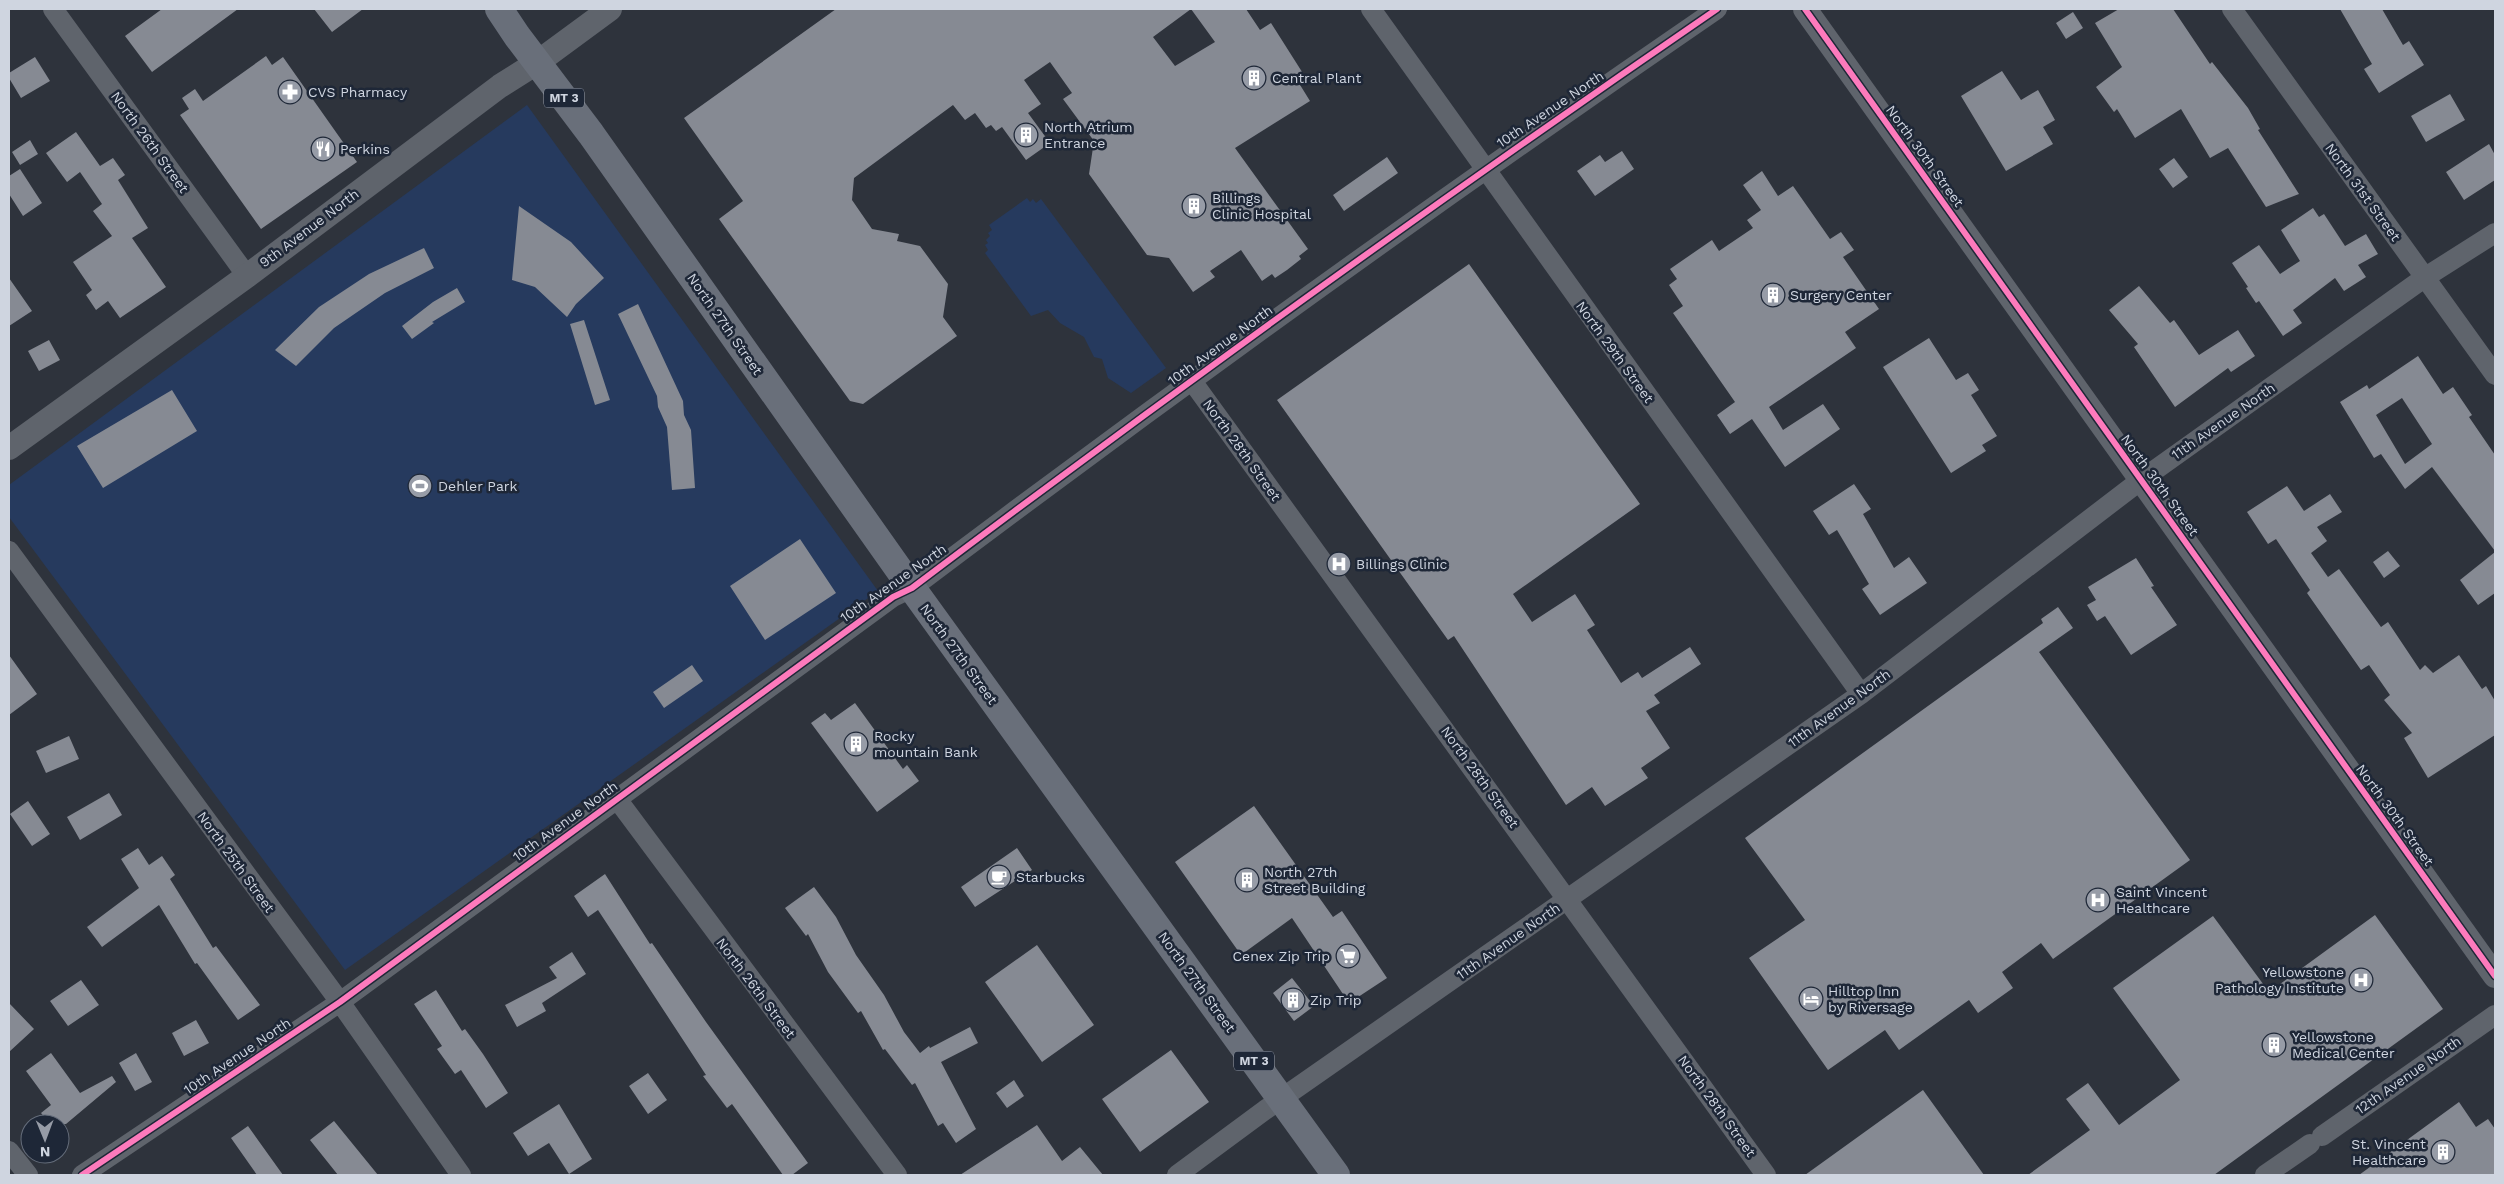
<svg xmlns="http://www.w3.org/2000/svg" width="2504" height="1184" font-family="'Work Sans',sans-serif">
	<rect width="100%" height="100%" fill="#2e333c"/>
	<path fill="#263a5e" d="M527,105L878,591L345,970L9,517V485Z
		M1027,198L1030,202L1033,199L1036,203L1041,199L1166,368L1131,393L1108,378L1102,359L1094,357L1084,337L1060,323L1048,310L1031,316L985,253L988,250L985,245L988,243L986,240L990,236L988,233L992,230L989,225Z"/>
	<path fill="#868a93" fill-rule="evenodd" d="M162,9H238L152,72L125,36Z
		M314,9H363L332,32Z
		M836,9H1191L1153,37L1175,66L1215,42L1191,9H1246L1260,30L1271,23L1304,75L1297,80L1310,101L1235,148L1308,249L1299,256L1301,259L1287,270L1275,278L1272,274L1262,281L1241,250L1210,271L1215,277L1193,292L1169,258L1147,255L1089,174L1094,141L1063,99L1072,93L1050,62L1024,80L1041,104L1028,113L1050,143L1026,160L1002,127L996,131L991,125L986,128L975,113L965,120L953,105L854,178L852,200L872,229L899,234L897,241L920,246L948,284L943,317L957,336L863,404L850,401L719,219L743,201L684,118Z
		M2119,9H2173L2210,64L2212,62L2248,108L2260,129L2258,130L2299,194L2266,207L2228,148L2210,158L2181,109L2135,138L2117,109L2114,112L2096,87L2122,67L2095,23Z
		M2340,9H2382L2403,45L2409,41L2424,65L2379,93L2364,69L2372,64Z
		M2073,12L2083,28L2066,39L2056,23Z
		M266,56L272,65L283,57L357,162L261,229L180,115L189,109L182,98L195,89L203,101Z
		M35,57L50,81L21,98L9,78V73Z
		M2002,71L2021,100L2038,90L2055,120L2043,127L2053,144L2006,171L1961,96Z
		M2450,94L2465,120L2426,142L2411,116Z
		M76,132L100,166L113,158L125,175L118,180L148,228L132,238L166,287L120,318L108,301L96,310L86,295L92,290L73,262L112,236L93,211L102,204L80,172L67,182L46,153Z
		M30,140L38,154L20,165L12,152Z
		M2489,144L2495,155V180L2464,200L2446,172Z
		M1622,151L1634,169L1595,196L1577,171L1600,155L1605,162Z
		M1387,157L1398,173L1344,211L1333,195Z
		M2174,158L2188,177L2173,188L2159,169Z
		M20,169L42,203L23,216L9,194V176Z
		M1762,171L1778,196L1793,186L1830,239L1841,232L1854,250L1843,257L1879,309L1845,332L1856,348L1769,407L1783,430L1823,404L1840,429L1785,467L1752,419L1730,434L1717,415L1735,402L1673,313L1683,306L1669,285L1677,279L1670,269L1712,240L1719,251L1753,228L1747,220L1761,210L1743,185Z
		M519,206L571,242L604,278L576,304L567,317L535,287L512,280Z
		M2313,208L2319,217L2324,214L2345,246L2366,234L2378,254L2358,265L2366,277L2344,291L2335,278L2293,310L2302,323L2283,336L2259,301L2256,303L2246,288L2248,287L2232,263L2259,245L2280,274L2300,261L2281,230Z
		M424,248L434,268L385,293L334,328L296,366L275,350L319,307L369,274Z
		M1469,264L1640,504L1513,594L1532,622L1575,594L1595,625L1587,630L1621,683L1638,672L1642,678L1690,647L1701,664L1654,695L1660,703L1646,711L1670,748L1641,768L1648,778L1605,806L1592,787L1566,805L1454,636L1448,640L1277,400Z
		M9,278L32,311L9,326Z
		M2139,286L2170,323L2174,320L2199,355L2238,330L2255,356L2231,372L2228,368L2175,407L2134,347L2138,344L2109,310Z
		M457,288L465,302L432,322L434,323L412,339L402,326L433,302Z
		M638,304L683,401L684,415L691,430L695,488L672,490L667,427L658,407L657,396L618,314Z
		M584,320L610,400L595,405L570,324Z
		M1929,338L1956,380L1968,373L1979,390L1971,395L1997,436L1982,445L1986,451L1951,473L1883,367Z
		M49,340L60,360L39,371L28,351Z
		M2418,356L2443,394L2453,387L2472,415L2469,417L2495,455V551L2432,467L2405,489L2381,454L2374,458L2340,402L2367,385L2369,389ZM2402,398L2432,444L2405,464L2376,415Z
		M172,390L197,431L103,488L77,446Z
		M1854,484L1871,509L1863,514L1894,568L1909,557L1927,583L1880,615L1862,589L1869,584L1837,530L1829,535L1813,511Z
		M2287,486L2304,511L2330,494L2342,512L2317,527L2327,541L2311,553L2328,577L2339,569L2381,627L2388,622L2420,670L2425,665L2433,673L2459,655L2482,689L2486,686L2495,701V735L2428,778L2404,738L2412,733L2384,700L2390,695L2369,665L2361,670L2307,593L2310,590L2276,539L2268,544L2247,512Z
		M800,539L836,593L765,640L730,586Z
		M2388,551L2400,566L2384,578L2373,562Z
		M2495,552V593L2478,605L2460,580Z
		M2136,558L2154,586L2151,587L2177,625L2131,655L2105,616L2097,621L2087,605L2096,600L2088,587Z
		M2058,607L2073,628L2039,652L2190,860L2053,959L2041,943L2002,972L2013,988L1978,1013L1969,1000L1899,1050L1885,1030L1828,1070L1749,958L1805,920L1745,838L2043,623L2041,619Z
		M9,655L37,694L9,715Z
		M692,665L703,681L664,708L653,692Z
		M855,703L903,769L907,765L919,781L877,812L811,723L825,713L831,720Z
		M69,736L79,759L46,773L36,751Z
		M109,793L122,815L80,840L67,817Z
		M28,801L50,834L32,846L10,814Z
		M1254,806L1333,917L1342,911L1387,978L1349,1003L1292,918L1241,955L1175,862Z
		M138,848L149,865L162,856L175,875L170,879L213,948L216,946L260,1005L238,1020L197,963L195,964L159,905L102,947L87,927L139,888L121,859Z
		M1017,848L1032,870L975,907L961,887Z
		M605,874L650,944L652,943L706,1022L808,1163L792,1175H783L732,1104L727,1108L703,1076L706,1075L598,910L588,917L574,896Z
		M814,887L836,917L856,955L884,995L904,1032L920,1053L929,1046L930,1048L970,1027L978,1043L941,1062L976,1129L956,1143L943,1123L938,1126L915,1083L912,1085L885,1049L883,1050L861,1011L858,1013L828,972L808,934L806,936L785,908Z
		M2375,915L2443,1009L2214,1175H2028L2090,1130L2066,1099L2088,1083L2119,1125L2180,1080L2113,988L2213,916L2269,992Z
		M1037,945L1094,1025L1042,1062L985,982Z
		M572,952L586,974L542,1003L546,1011L517,1027L505,1005L557,978L549,967Z
		M1292,978L1314,1006L1294,1021L1273,993Z
		M81,980L99,1005L68,1026L50,1001Z
		M436,990L462,1031L465,1029L483,1054L508,1093L486,1108L461,1070L455,1074L437,1049L442,1046L414,1004Z
		M9,1003L34,1029L9,1052Z
		M196,1020L209,1043L184,1056L172,1033Z
		M1171,1050L1209,1102L1140,1152L1102,1099Z
		M51,1053L80,1093L112,1076L116,1082L66,1124H50L41,1113L51,1105L26,1071Z
		M136,1053L152,1082L135,1091L119,1063Z
		M648,1073L667,1100L648,1114L629,1086Z
		M1014,1080L1024,1096L1007,1108L996,1093Z
		M1923,1090L1984,1175H1805Z
		M2459,1102L2476,1127L2488,1119L2495,1129V1175H2359Z
		M559,1104L592,1159L569,1174L549,1143L528,1156L513,1133Z
		M334,1121L378,1175H338L310,1140Z
		M1037,1125L1062,1161L1080,1147L1103,1175H960Z
		M248,1126L283,1175H257L231,1138Z"/>
	<g fill="none" stroke-linecap="round" stroke-linejoin="round">
		<path stroke="#5f646c" stroke-width="20" d="M53,9L247,276
			M1371,9L1861,694
			M2232,9L2495,375
			M1192,381L1766,1175
			M9,551L340,1002L461,1175
			M617,799L897,1175
			M2322,1136L2495,1015
			M9,1151L28,1175
			M82,1175L340,1002L893,597L912,588C1176,389 1444,196 1717,9
			M1177,1175L1265,1110L1861,694L2141,480L2424,278L2495,233
			M2265,1175L2310,1144"/>
		<path stroke="#5f646c" stroke-width="24" d="M1805,9L2495,976
			M9,448L247,276L500,86L538,62L610,9"/>
		<path stroke="#696f7a" stroke-width="28" d="M499,9L517,36L591,134L912,588L1336,1175"/>
		<g stroke="#1e2737" stroke-width="9">
			<path id="cycleway" d="M1805,9L2495,976
				M82,1175L340,1002L893,597L912,588C1176,389 1444,196 1717,9"/>
		</g>
		<use href="#cycleway" stroke="#fd7abc" stroke-width="6"/>
	</g>
	<defs>
		<g id="building-disc" transform="scale(1.25)"><circle r="9.5" fill="#979ca7" stroke="#1e2737"/><path d="M-4-6H4V6H1V3H-1V6H-4ZM-2.5-4.3h1.7v1.8h-1.7ZM.8-4.3h1.7v1.8H.8ZM-2.5-1h1.7V.8h-1.7ZM.8-1h1.7V.8H.8Z" fill="#fff"/></g>
		<g id="pharmacy-disc" transform="scale(1.25)"><circle r="9.5" fill="#979ca7" stroke="#1e2737"/><path d="M-2-6h4v4h4v4h-4v4h-4v-4h-4v-4h4Z" fill="#fff"/></g>
		<g id="restaurant-disc" transform="scale(1.25)"><circle r="9.5" fill="#979ca7" stroke="#1e2737"/><path d="M-5-6h1v4h1v-4h1v4h1v-4h1v5L-1.5 .5V6h-2V.5L-5-1ZM5-6V6H3V1.5H1.5Q1.5-4 5-6Z" fill="#fff"/></g>
		<g id="stadium-disc" transform="scale(1.25)"><circle r="9.5" fill="#979ca7" stroke="#1e2737"/><path d="M0-5a6.5 5 0 1 0 0 10a6.5 5 0 1 0 0-10ZM-3.5-1.8h7v3.6h-7Z" fill="#fff"/></g>
		<g id="hospital-disc" transform="scale(1.25)"><circle r="9.5" fill="#979ca7" stroke="#1e2737"/><path d="M-5-5h3v3.5h4V-5h3V5h-3V1.5h-4V5h-3Z" fill="#fff"/></g>
		<g id="cafe-disc" transform="scale(1.25)"><circle r="9.5" fill="#979ca7" stroke="#1e2737"/><path d="M-5.5-4.5H6V0H3Q3 3.5 0 3.5H-2.5Q-5.5 3.5-5.5 0ZM3-3.2v2h1.7v-2ZM-6 4.5H4V6H-6Z" fill="#fff"/></g>
		<g id="supermarket-disc" transform="scale(1.25)"><circle r="9.5" fill="#979ca7" stroke="#1e2737"/><path d="M-6-5.5h2.5l.6 2H6L4.5 2H-2.5L-4.4-4H-6ZM-1.5 3.2a1.3 1.3 0 1 0 .1 0ZM3 3.2a1.3 1.3 0 1 0 .1 0Z" fill="#fff"/></g>
		<g id="hotel-disc" transform="scale(1.25)"><circle r="9.5" fill="#979ca7" stroke="#1e2737"/><path d="M-6-4.5h1.5V1H6V5H4.5V3h-9V5H-6ZM-4 0a1.8 1.8 0 1 1 3.6 0ZM.5 0V-2.5h3Q6-2.5 6 0Z" fill="#fff"/></g>
	</defs>
	<g fill-rule="evenodd">
		<use href="#building-disc" x="1254" y="78"/>
		<use href="#pharmacy-disc" x="290" y="92"/>
		<use href="#building-disc" x="1026" y="135"/>
		<use href="#restaurant-disc" x="323" y="149"/>
		<use href="#building-disc" x="1194" y="206"/>
		<use href="#building-disc" x="1773" y="295"/>
		<use href="#stadium-disc" x="420" y="486"/>
		<use href="#hospital-disc" x="1339" y="564"/>
		<use href="#building-disc" x="856" y="744"/>
		<use href="#cafe-disc" x="999" y="877"/>
		<use href="#building-disc" x="1247" y="880"/>
		<use href="#hospital-disc" x="2098" y="900"/>
		<use href="#supermarket-disc" x="1348" y="956"/>
		<use href="#hospital-disc" x="2361" y="980"/>
		<use href="#hotel-disc" x="1811" y="999"/>
		<use href="#building-disc" x="1293" y="1000"/>
		<use href="#building-disc" x="2274" y="1045"/>
		<use href="#building-disc" x="2443" y="1152"/>
	</g>
	<g text-anchor="middle" dominant-baseline="central" stroke-width="5" stroke-linejoin="round" paint-order="stroke">
		<g fill="#1e2737" stroke="#9aa1ad" stroke-width="1">
			<rect x="544" y="88.5" width="40" height="19" rx="4"/>
			<rect x="1234" y="1051.5" width="40" height="19" rx="4"/>
		</g>
		<g font-size="12" font-weight="bold" fill="#cfd5e0">
			<text x="564" y="98">MT 3</text>
			<text x="1254" y="1061">MT 3</text>
		</g>
		<g font-size="14" fill="#cfd5e0" stroke="#1e2737" text-anchor="start">
			<text x="1272" y="78">Central Plant</text>
			<text x="308" y="92">CVS Pharmacy</text>
			<text x="1044" y="127">North Atrium<tspan x="1044" dy="16">Entrance</tspan></text>
			<text x="340" y="149">Perkins</text>
			<text x="1212" y="198">Billings<tspan x="1212" dy="16">Clinic Hospital</tspan></text>
			<text x="1790" y="295">Surgery Center</text>
			<text x="438" y="486">Dehler Park</text>
			<text x="1356" y="564">Billings Clinic</text>
			<text x="874" y="736">Rocky<tspan x="874" dy="16">mountain Bank</tspan></text>
			<text x="1264" y="872">North 27th<tspan x="1264" dy="16">Street Building</tspan></text>
			<text x="1016" y="877">Starbucks</text>
			<text x="2116" y="892">Saint Vincent<tspan x="2116" dy="16">Healthcare</tspan></text>
			<text x="1330" y="956" text-anchor="end">Cenex Zip Trip</text>
			<text x="2344" y="972" text-anchor="end">Yellowstone<tspan x="2344" dy="16">Pathology Institute</tspan></text>
			<text x="1828" y="991">Hilltop Inn<tspan x="1828" dy="16">by Riversage</tspan></text>
			<text x="1310" y="1000">Zip Trip</text>
			<text x="2292" y="1037">Yellowstone<tspan x="2292" dy="16">Medical Center</tspan></text>
			<text x="2426" y="1144" text-anchor="end">St. Vincent<tspan x="2426" dy="16">Healthcare</tspan></text>
		</g>
		<g font-size="14" fill="#cfd5e0" stroke="#1e2737">
			<text transform="translate(1550 109) rotate(-34)">10th Avenue North</text>
			<text transform="translate(150 142) rotate(54)">North 26th Street</text>
			<text transform="translate(1925 156) rotate(54)">North 30th Street</text>
			<text transform="translate(2363 192) rotate(54)">North 31st Street</text>
			<text transform="translate(309 228) rotate(-37)">9th Avenue North</text>
			<text transform="translate(725 324) rotate(55)">North 27th Street</text>
			<text transform="translate(1220 345) rotate(-36)">10th Avenue North</text>
			<text transform="translate(1615 352) rotate(54)">North 29th Street</text>
			<text transform="translate(2223 421) rotate(-35)">11th Avenue North</text>
			<text transform="translate(1242 450) rotate(54)">North 28th Street</text>
			<text transform="translate(2160 485) rotate(54)">North 30th Street</text>
			<text transform="translate(893 583) rotate(-35)">10th Avenue North</text>
			<text transform="translate(959 654) rotate(54)">North 27th Street</text>
			<text transform="translate(1839 708) rotate(-36)">11th Avenue North</text>
			<text transform="translate(1480 777) rotate(54)">North 28th Street</text>
			<text transform="translate(2395 815) rotate(54)">North 30th Street</text>
			<text transform="translate(565 821) rotate(-36)">10th Avenue North</text>
			<text transform="translate(236 862) rotate(54)">North 25th Street</text>
			<text transform="translate(1508 941) rotate(-35)">11th Avenue North</text>
			<text transform="translate(1197 982) rotate(54)">North 27th Street</text>
			<text transform="translate(756 988) rotate(53)">North 26th Street</text>
			<text transform="translate(237 1056) rotate(-34)">10th Avenue North</text>
			<text transform="translate(2408 1075) rotate(-35)">12th Avenue North</text>
			<text transform="translate(1717 1106) rotate(54)">North 28th Street</text>
		</g>
	</g>
	<rect width="2504" height="1184" fill="none" stroke="#cfd5e0" stroke-width="20"/>
	<g transform="translate(45 1139) rotate(179)"><circle r="24" fill="#1e2737" stroke="#656d7b"/>
	<path d="M0-4L9 19L0 12L-9 19Z" fill="#979ca7"/>
	<text y="-8" font-size="14" font-weight="bold" text-anchor="middle" fill="#cfd5e0">N</text>
	</g>
</svg>
